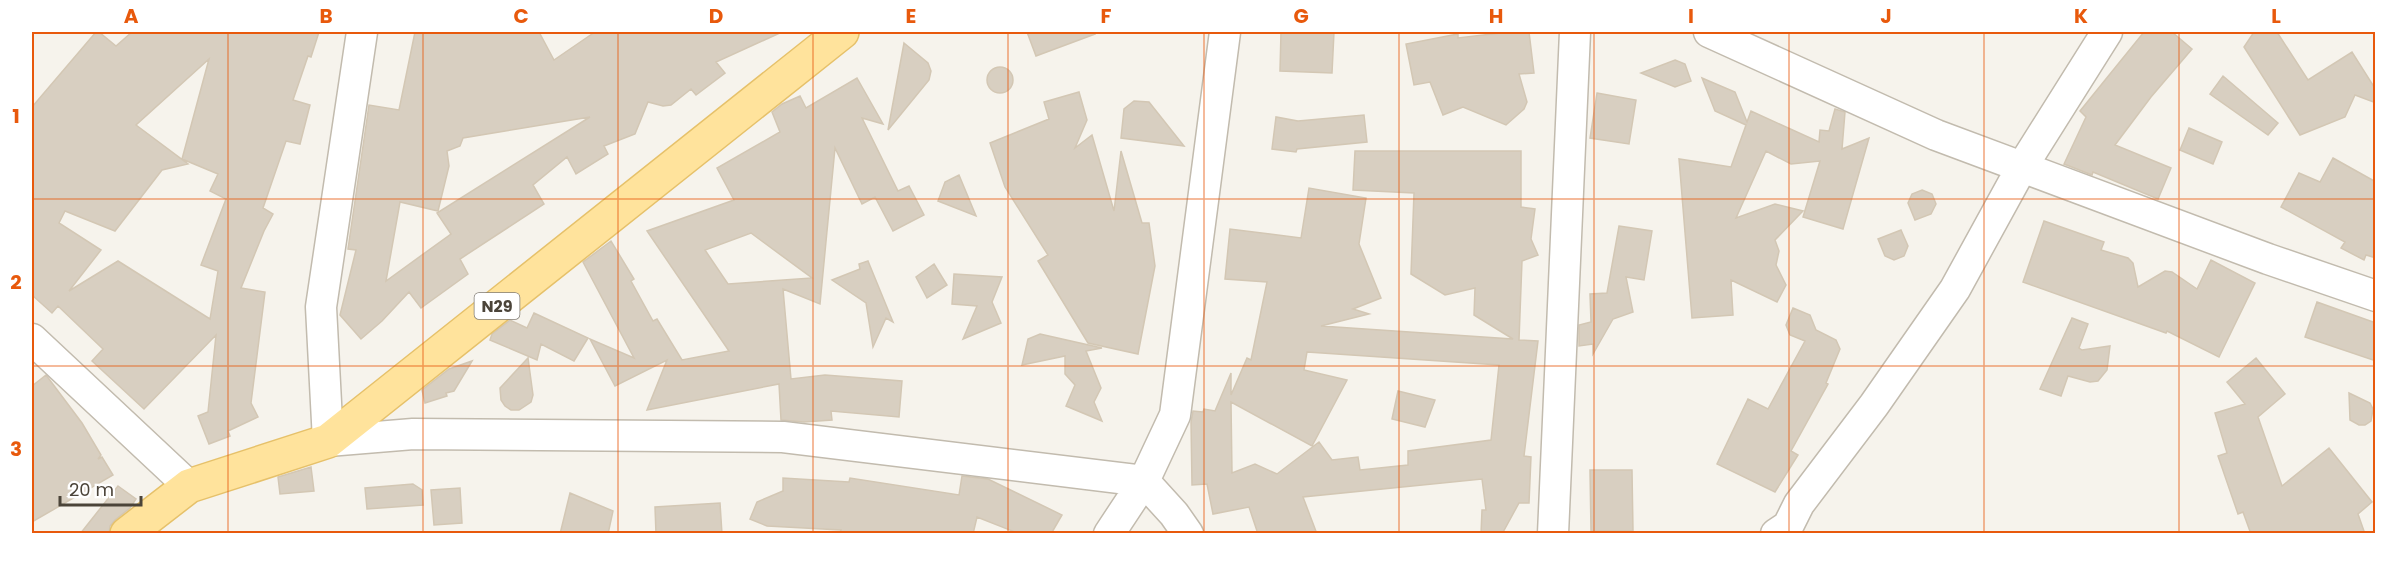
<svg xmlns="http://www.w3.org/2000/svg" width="2407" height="565" font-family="Poppins,sans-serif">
	<rect width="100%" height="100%" fill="#f6f3ec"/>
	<path fill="#d8cfc1" stroke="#d3c7b4" stroke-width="1.5" fill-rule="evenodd" d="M96,32H99L116,46L132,32H319L311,57L308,56L293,100L310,105L300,144L286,141L263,208L273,214L264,231L241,288L265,292L251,403L258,417L228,431L230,436L209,444L198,416L208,412L216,335L144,409L92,361L103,349L58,306L52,313L32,295V107ZM209,59L182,159L218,174L210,191L226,199L201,265L218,271L210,319L118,261L69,291L101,250L59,223L65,211L115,231L162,170L188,164L136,125Z
		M415,32H539L554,60L595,32H782L716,62L725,73L696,95L691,89L671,105L663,106L648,102L635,134L604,146L608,154L576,174L567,157L533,185L544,204L460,259L468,274L421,308L409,292L382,321L361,339L340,315L356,250L348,249L369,105L399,110ZM590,117L437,213L451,234L386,281L400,202L438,211L449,166L447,151L460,146L463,138Z
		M1027,32H1094L1095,34L1036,56Z
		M1281,32H1334L1332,73L1280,71Z
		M1509,32H1529L1534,73L1519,74L1527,102L1524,109L1506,125L1463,107L1443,115L1430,82L1414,85L1406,44L1458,34V38Z
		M2144,32H2172L2192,49L2151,97L2115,145L2171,168L2158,199L2093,172L2092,175L2064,164L2086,117L2080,111Z
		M2254,32H2277L2308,80L2352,52L2376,90V103L2355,95L2345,117L2300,135L2244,47Z
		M904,43L928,63L931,71L929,80L888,130Z
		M1675,60L1685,64L1691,81L1675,87L1641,73Z
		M987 80a13 13 0 1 1 26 0a13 13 0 1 1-26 0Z
		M2223,76L2278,123L2268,135L2210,94Z
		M857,78L883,124L862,118L898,191L909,186L924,215L893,231L875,197L862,204L835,148L820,304L783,289L791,379L825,375L902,381L899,417L831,411L832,420L804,422L781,420L779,384L647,410L667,360L615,386L590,339L634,358L583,262L611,241L634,279L631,281L653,321L657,319L682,360L729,351L647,231L734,200L717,168L780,132L772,112L782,104L800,96L806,108ZM751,233L812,278L728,284L705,250Z
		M1702,78L1735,92L1747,122L1751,111L1819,142L1820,130L1829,131L1835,109L1845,112L1842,149L1869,138L1843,229L1803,217L1820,161L1791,164L1766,151L1736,218L1775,204L1803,211L1775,240L1779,251L1776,265L1786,285L1777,302L1731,280L1733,315L1692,318L1679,159L1731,167L1746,125L1715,111Z
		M1079,92L1087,120L1075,148L1092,135L1114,211L1121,151L1142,223H1149L1155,266L1138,354L1088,343L1038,261L1048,255L1005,187L990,143L1049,119L1044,102Z
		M1597,93L1636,100L1629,144L1590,138Z
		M1134,101L1149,102L1184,146L1121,138L1124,109Z
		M1364,115L1367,142L1297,149L1296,152L1272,149L1276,117L1298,121Z
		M2189,128L2222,142L2213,164L2180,150Z
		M1355,151H1521V207L1535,209L1531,239L1538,255L1522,261L1519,340L1538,341L1524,456L1531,457L1529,503H1519L1502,534H1481L1482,510H1486L1482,479L1303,497L1317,534H1258L1249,507L1213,514L1207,484L1192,485L1191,422L1193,411L1203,412L1204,409L1215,411L1231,373V395L1247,358L1251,360L1267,282L1225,279L1230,229L1301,238L1309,188L1366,198L1359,244L1381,298L1353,309L1369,314L1321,326L1513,339L1474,315L1475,288L1445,295L1411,274L1414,193L1353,190ZM1307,352L1499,365L1491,440L1408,451V465L1360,470L1358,457L1332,460L1319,442L1277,474L1255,464L1232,473L1231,402L1312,446L1347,380L1304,370Z
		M2333,158L2376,182V258L2366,255L2364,260L2341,248L2345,242L2281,207L2299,173L2320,182Z
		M959,175L976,216L938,201L945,182Z
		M1922,190L1932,194L1936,204L1931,214L1915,220L1908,203L1912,194Z
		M2044,221L2104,242L2101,250L2128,258L2133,263L2138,287L2165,271L2172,272L2197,289L2211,260L2255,283L2219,357L2167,331L2166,333L2023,282Z
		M1619,226L1652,231L1644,280L1626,277L1633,312L1613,319L1593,354V344L1579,346V325L1591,322L1590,294L1607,293Z
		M1901,230L1908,246L1904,256L1894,260L1885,256L1878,239Z
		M868,261L893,322L886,318L873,347L866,303L832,280L860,269L859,264Z
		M934,264L947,285L927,298L916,277Z
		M954,274L1002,277L992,302L1001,323L963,339L977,306L952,304Z
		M2317,302L2376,323V361L2305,337Z
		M1793,308L1810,315L1816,330L1836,340L1840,349L1826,383L1828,384L1791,451L1798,455L1775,492L1717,464L1748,399L1768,409L1805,341L1790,335L1786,325Z
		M534,313L588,338L574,361L541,344L537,360L490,340L492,334L510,320L527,328Z
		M2072,318L2088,324L2079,348L2082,350L2110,346L2107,370L2098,381L2090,382L2068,376L2061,396L2040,389Z
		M1040,334L1102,348L1086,351L1101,388L1094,402L1102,421L1066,406L1075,385L1065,374V356L1022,365L1028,339Z
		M528,358L533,395L531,402L519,410H511L505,406L501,400L500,388Z
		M2256,358L2285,394L2258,417L2282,486L2329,448L2372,502L2358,514L2365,534H2251L2243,512L2238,514L2218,456L2227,453L2215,413L2245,404L2227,382Z
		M472,361L454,391L446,393L447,396L425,403L422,390L449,369Z
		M46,375L82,423L101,455L98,459L102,457L113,475L32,522V386Z
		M1398,391L1435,400L1425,427L1392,419Z
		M2349,393L2370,403L2373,409L2371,421L2365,425H2359L2350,420Z
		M311,467L314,491L280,494L278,477Z
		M1590,470H1632L1633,531H1591Z
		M962,476L988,479L1062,515L1051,534H1020L977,517L973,534H840L841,530L767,526L750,519L757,502L783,491V478L849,482L850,478L959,495Z
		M413,484L422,490L423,505L367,509L365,488Z
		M118,486L136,499L130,508L115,520L110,526L109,534H80Z
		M460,488L462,523L434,525L431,490Z
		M570,493L613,511L608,534H560Z
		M720,503L722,534H656L655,507Z"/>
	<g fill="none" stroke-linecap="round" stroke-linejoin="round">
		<g stroke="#c2bbae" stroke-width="33">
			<path id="minor" d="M362,32L321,307L328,441L413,434L783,437L1144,481L1174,514L1188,534
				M1709,32L1936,135L2268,259L2376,296
				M32,339L189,486
				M1109,534L1144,481L1175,415L1225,32
				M1553,534L1575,32
				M1776,534L1788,526L1799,504L1874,405L1955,289L2022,167L2107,32"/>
		</g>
		<g stroke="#e6c16a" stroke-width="36">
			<path id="primary" d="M127,534L189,486L328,441L842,32"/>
		</g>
		<use href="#minor" stroke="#fff" stroke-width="30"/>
		<use href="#primary" stroke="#ffe39c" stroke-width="33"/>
	</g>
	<path fill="none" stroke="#e8590c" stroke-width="1.5" stroke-opacity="0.55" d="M228,32V534M423,32V534M618,32V534M813,32V534M1008,32V534M1204,32V534M1399,32V534M1594,32V534M1789,32V534M1984,32V534M2179,32V534M32,199H2376M32,366H2376"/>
	<g text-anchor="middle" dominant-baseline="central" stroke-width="4.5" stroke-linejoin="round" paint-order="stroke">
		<rect fill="#fff" stroke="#817c74" stroke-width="1.5" x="474.5" y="293" width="45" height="26" rx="4.5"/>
		<g font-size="16" font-weight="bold" fill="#4b4439">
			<text x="497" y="306">N29</text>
		</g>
	</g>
	<rect width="2407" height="565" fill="none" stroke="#ffffff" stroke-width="66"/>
	<path d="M60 496v9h81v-9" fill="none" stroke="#4b4439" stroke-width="3"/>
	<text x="69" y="496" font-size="18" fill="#4b4439" stroke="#ffffff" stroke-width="4.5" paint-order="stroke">20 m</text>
	<rect x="33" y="33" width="2341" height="499" fill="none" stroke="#e8590c" stroke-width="2"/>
	<g font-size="20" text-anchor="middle" font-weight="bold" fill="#e8590c">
		<text x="131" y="23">A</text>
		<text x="326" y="23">B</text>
		<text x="521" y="23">C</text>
		<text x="716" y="23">D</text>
		<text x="911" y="23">E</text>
		<text x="1106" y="23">F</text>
		<text x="1301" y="23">G</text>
		<text x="1496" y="23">H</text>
		<text x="1691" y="23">I</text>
		<text x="1886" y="23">J</text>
		<text x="2081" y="23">K</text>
		<text x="2276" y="23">L</text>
		<text x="16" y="123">1</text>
		<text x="16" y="289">2</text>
		<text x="16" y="456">3</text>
	</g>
</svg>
